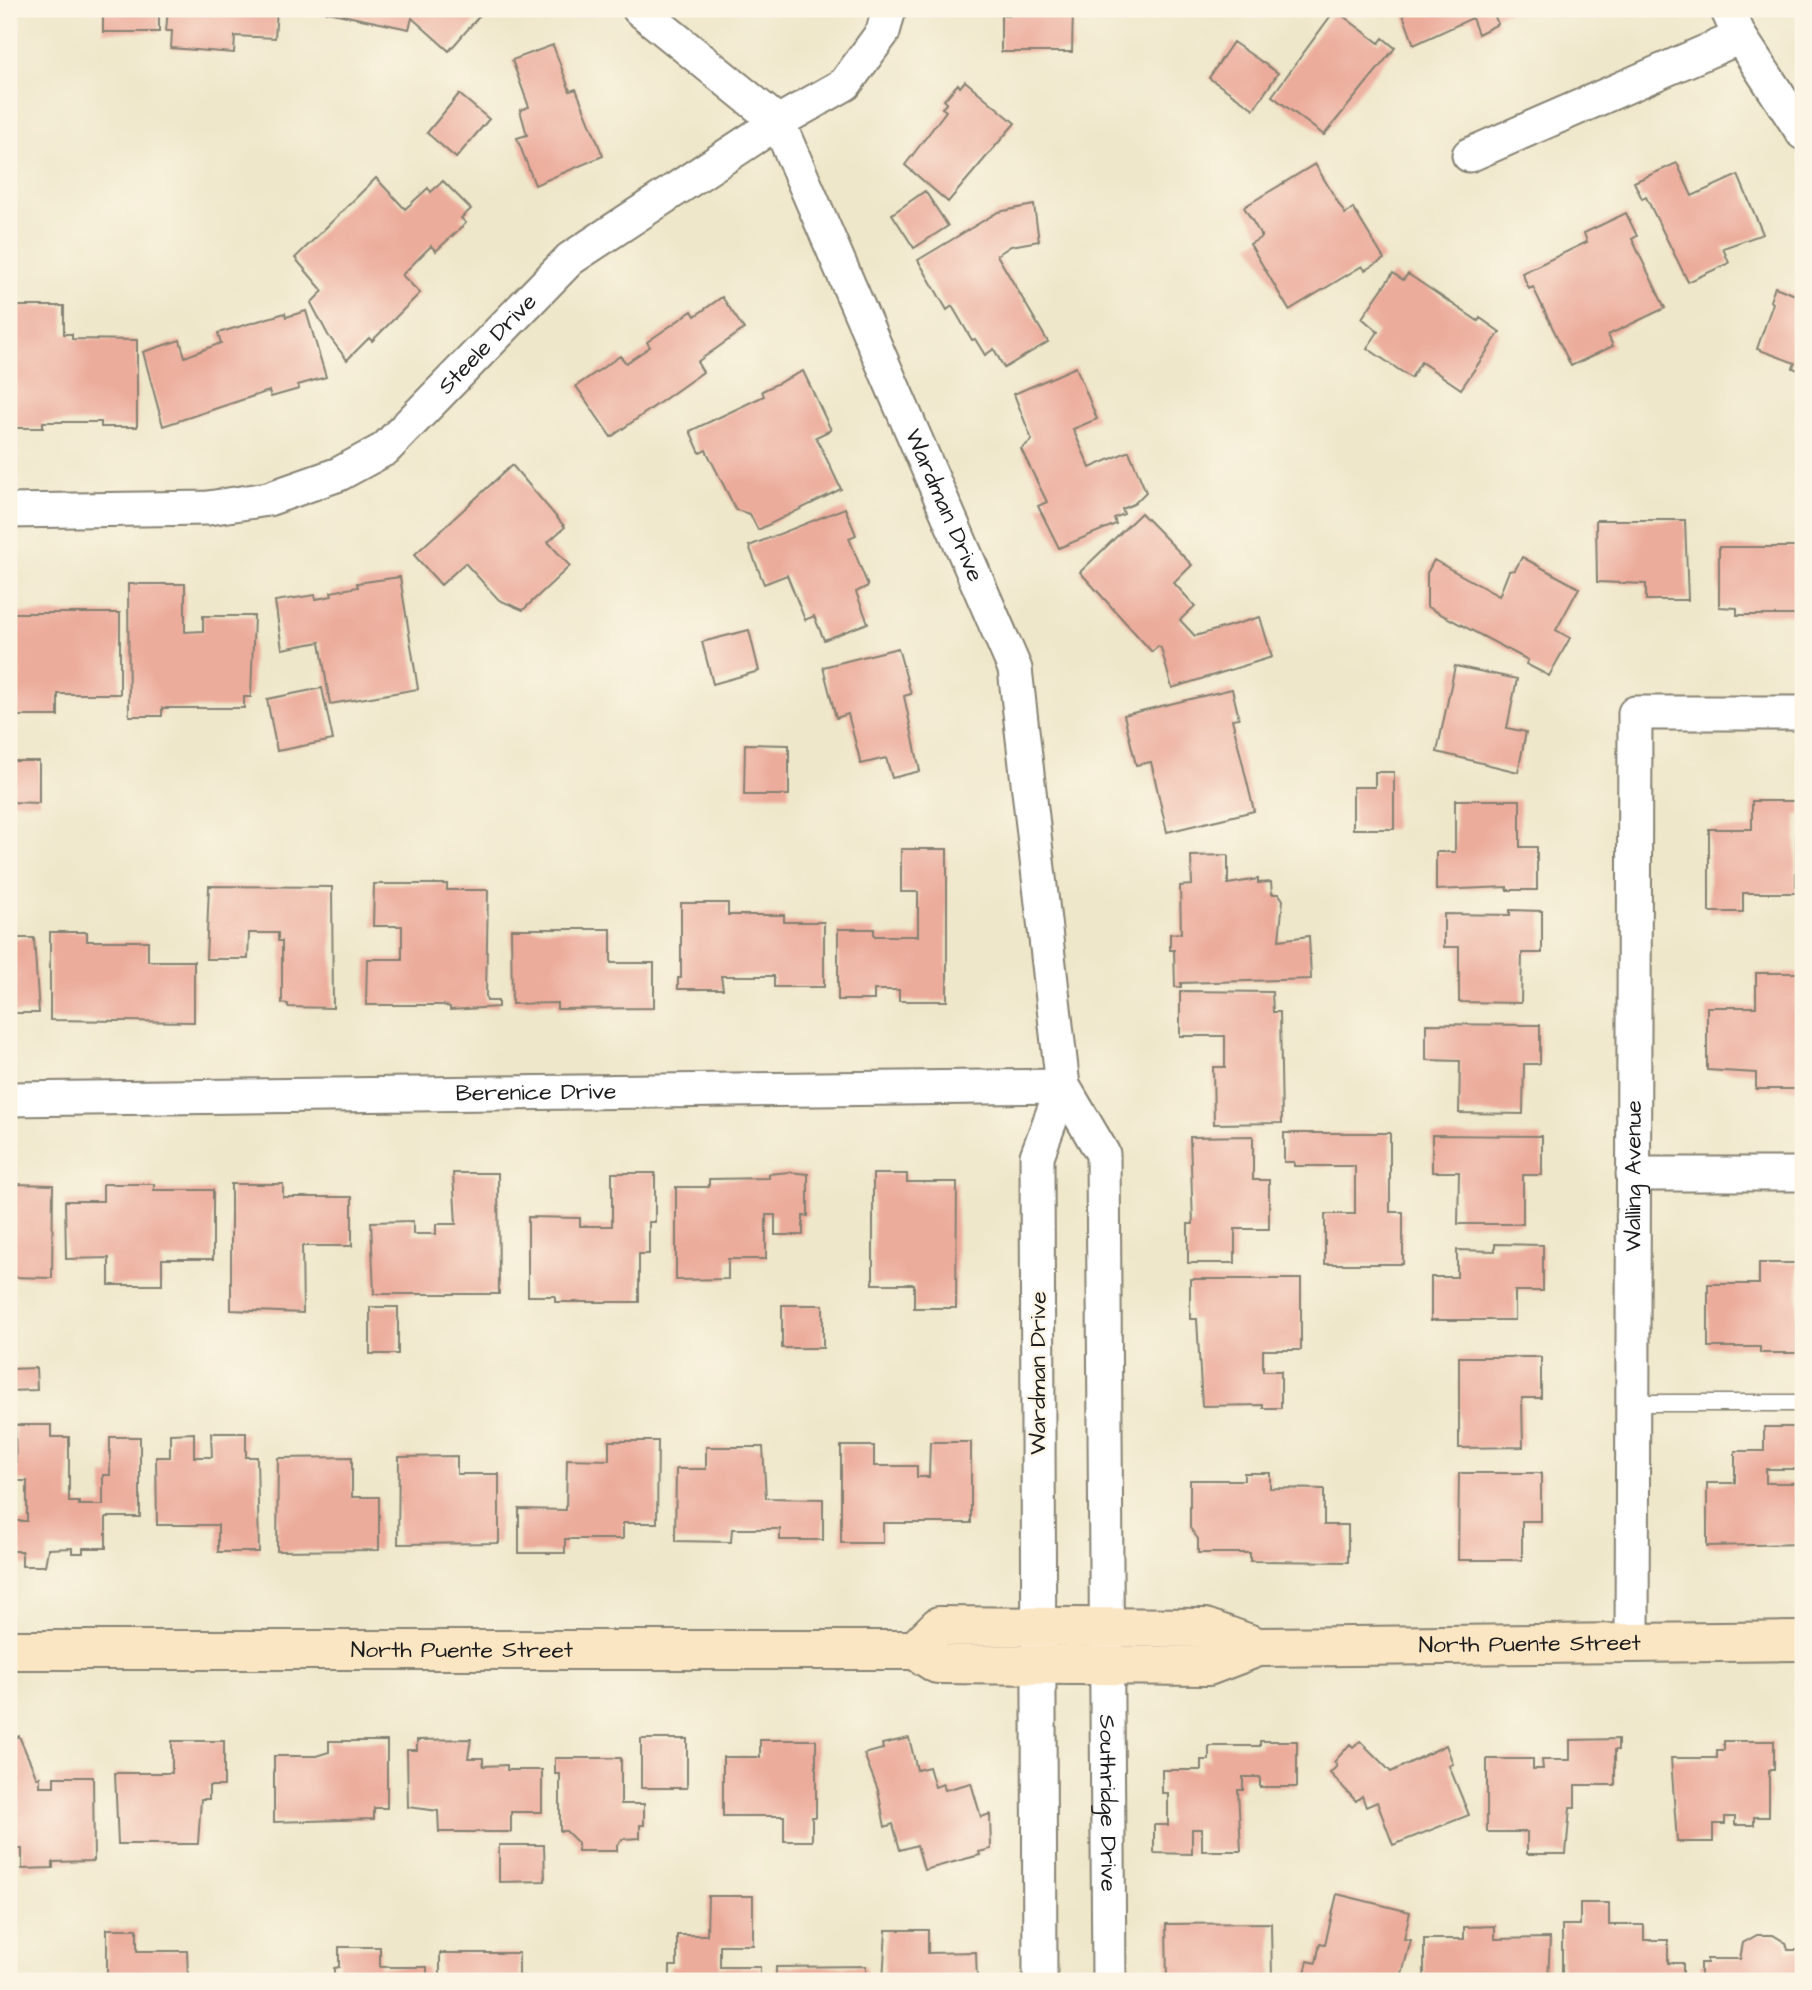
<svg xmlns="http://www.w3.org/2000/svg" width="1812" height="1990" font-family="'Architects Daughter',sans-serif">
	<rect width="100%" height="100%" fill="#fcf5e5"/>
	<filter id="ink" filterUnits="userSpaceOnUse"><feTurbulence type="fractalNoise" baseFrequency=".0143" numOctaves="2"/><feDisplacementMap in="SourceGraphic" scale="14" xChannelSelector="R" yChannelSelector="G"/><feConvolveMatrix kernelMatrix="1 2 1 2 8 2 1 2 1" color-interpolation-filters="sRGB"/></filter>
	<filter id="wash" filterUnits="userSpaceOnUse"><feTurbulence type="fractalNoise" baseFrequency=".00686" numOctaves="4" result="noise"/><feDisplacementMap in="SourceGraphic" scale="28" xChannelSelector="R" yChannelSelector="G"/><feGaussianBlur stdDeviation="1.57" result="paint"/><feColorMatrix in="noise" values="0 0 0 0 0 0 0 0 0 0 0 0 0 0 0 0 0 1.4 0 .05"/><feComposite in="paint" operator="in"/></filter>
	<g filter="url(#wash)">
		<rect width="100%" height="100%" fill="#efe7ca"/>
		<g id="blocks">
			<path fill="#ecac9b" d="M103,9H159V32H103Z
				M168,9H277L275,38L235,36L234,53L171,48L172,31H166Z
				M477,9L482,13L449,51L412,18L409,29L318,10Z
				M1009,9H1073L1072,52H1001V16H1009Z
				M1401,9H1513L1495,17L1498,24L1478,34L1472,18L1414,45Z
				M1335,10L1379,43L1383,38L1395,48L1324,135L1272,96Z
				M1233,42L1278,73L1254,109L1209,78Z
				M553,45L570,91L576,89L603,156L535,185L517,138L527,135L520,110L529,107L512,60Z
				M965,81L1015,123L948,202L905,165L946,111L942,108L947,103L944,100L958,84L960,87Z
				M459,94L489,119L456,158L427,133Z
				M1677,163L1692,196L1738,175L1763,234L1723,248L1729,263L1688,282L1646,197L1642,199L1634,182Z
				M1315,164L1345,214L1353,208L1384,259L1365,270L1362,266L1289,310L1250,244L1262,237L1244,207Z
				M376,178L405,209L428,188L431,192L443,181L471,209L461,218L466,223L436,251L431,246L402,275L420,293L372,341L369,338L347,360L328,335L311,303L323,291L295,258Z
				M925,191L948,226L914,248L892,214Z
				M1034,205L1039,241L1011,246L997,255L1048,342L1004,368L994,349L985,355L975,339L972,340L952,306L947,310L918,260L998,212Z
				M1626,213L1637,236L1632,239L1665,308L1608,335L1613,346L1571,366L1533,287L1529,289L1522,273L1587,242L1584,233Z
				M1393,273L1403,280L1408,274L1478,321L1480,318L1500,332L1461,389L1421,362L1411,378L1367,348L1378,332L1362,318Z
				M1775,287L1803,298V372L1793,368L1795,363L1757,349L1773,303L1770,301Z
				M722,297L744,329L697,362L703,372L611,437L576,386L620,356L626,363L650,347L647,342L692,311L695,316Z
				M13,306H64V334H72V339L137,340V427H101V422H43V428H9Z
				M306,311L326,377L298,385L299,389L271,397L269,391L163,426L143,352L180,340L185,357L221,343L218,333L285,313L286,317Z
				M1076,367L1097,419L1073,429L1090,468L1129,451L1146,492L1134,504L1122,509L1124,514L1114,518L1116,524L1059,548L1038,506L1047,502L1021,449L1032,440L1014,394Z
				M803,371L831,430L816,437L841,489L758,530L750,514L736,510L706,450L700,453L690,431L764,396L762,391Z
				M512,465L565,527L548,542L570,566L523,610L499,600L465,563L441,585L414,555Z
				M845,508L856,535L849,538L868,586L856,592L868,623L824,640L814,616L805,620L787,575L764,584L749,546Z
				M1141,513L1192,565L1174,583L1195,606L1180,620L1195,636L1260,617L1272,657L1172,688L1161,648L1158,646L1152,652L1080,572Z
				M1596,520H1685L1688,600H1646V584L1597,582Z
				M1719,547H1798V615H1737V608L1719,607Z
				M1522,557L1579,588L1556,630L1570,638L1549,676L1526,664L1528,660L1427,607V573L1434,560L1499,596L1509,571L1515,570Z
				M400,577L418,689L330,704L320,642L282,649L275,601L315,595L316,599L332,596L331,592L358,587L357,583Z
				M128,584H185V632L203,631V616H254L251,697H244V708H162V716H129Z
				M9,613H120V694H58V716H14V652H9Z
				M749,630L759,671L713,684L702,642Z
				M898,648L911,694L904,696L920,771L892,778L886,758L861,764L848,714L836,718L823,667Z
				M1455,666L1517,679L1507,728L1526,732L1518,772L1437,752Z
				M322,688L333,740L277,751L267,699Z
				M1232,689L1239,718L1232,719L1254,811L1167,832L1151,762L1136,765L1124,715Z
				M745,744L789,745V795H744Z
				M9,761H39V803L9,802Z
				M1375,772H1394V829H1353V787H1375Z
				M1455,800H1520V847H1537V890H1507V887L1436,890V852H1455Z
				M1752,801H1801V815H1796V893H1743V912H1709V829H1752Z
				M901,849H947V1001H899V990H874V1000H838V929H874V936H918V892H901Z
				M1228,855V884L1258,879V883L1271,882L1272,894H1279L1283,900L1279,940L1309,936L1311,979L1181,983V987H1175L1174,950H1170V934L1181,933L1180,886L1192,885L1191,856Z
				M374,884H447V890H488L486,997L487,1001H498V1007L450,1010V1007L443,1005H366L367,959H402V926H373Z
				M209,886L332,887L333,1008L288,1007V1004L282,1003V941H278V933H249L248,959H206Z
				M681,903H728V915H784V922H824V987H774V976H721L723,989H678V978H681Z
				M1510,910L1542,911V953H1522L1521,1003L1459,1002V947H1444V914L1510,915Z
				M9,929H14V938H34L39,1013H9Z
				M511,929H611V963H654V1008L557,1009V1003L512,1004Z
				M50,932H87V941H148V961H194V1022L50,1020Z
				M1756,973H1799V1089H1756V1073L1707,1070V1007H1756Z
				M1180,991L1272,992L1273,1012H1280L1282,1123L1214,1124L1213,1067H1225V1036H1180Z
				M1426,1024L1540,1025V1064H1524L1523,1114L1459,1113L1460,1061L1426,1060Z
				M1284,1133H1390V1212H1403V1264H1325V1214H1355V1166H1294V1162H1284Z
				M1432,1135L1542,1136V1175H1523V1224H1458L1459,1172H1432Z
				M1253,1136V1180H1269V1229H1235V1263H1188V1224H1193L1190,1137Z
				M789,1172L808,1174V1216H803V1235H775V1215H766V1259H728V1279L676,1280V1187H709V1179L769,1178V1174Z
				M453,1173H498L499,1294H374L371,1222L413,1221V1234H436V1224H456Z
				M612,1173H655V1222H649V1254H639V1302H555V1296H528V1217L580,1218V1226H612Z
				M873,1174H907V1182H957L956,1308H914V1284H873Z
				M13,1184L53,1185L52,1278L9,1277V1197H13Z
				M103,1184H154V1190H213V1259H162V1285H109V1258L66,1259L65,1201H103Z
				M231,1184H283V1197H352V1246H302L303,1313L231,1310Z
				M1495,1244L1543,1245V1291H1515V1320H1431V1277H1457V1250L1495,1251Z
				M1759,1263H1798L1797,1353H1760V1347H1708V1284H1759Z
				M1190,1279H1301V1350H1263V1371H1281V1408H1263V1405L1202,1406L1197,1319H1190Z
				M782,1305H823V1348H782Z
				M370,1307H398V1354H370Z
				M1459,1357H1541V1398H1522L1523,1447L1459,1448Z
				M36,1368L37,1390L9,1391V1369Z
				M15,1425H51V1437H69V1502H79V1505H103V1475H110V1437H140V1517H106V1548H83V1553H72V1548L48,1549L45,1566H22V1551H9V1521H27V1481H16Z
				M1764,1427H1803V1469H1766V1483H1797V1500H1803V1544L1707,1546V1483H1735V1451H1764Z
				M194,1433V1457H212L211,1433H246V1457H257L259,1552H218V1525H157L156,1457H170V1434Z
				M609,1441H658L657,1523H623V1539H565V1553H519V1509L566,1510L567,1459L609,1460Z
				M930,1442H971V1523H883V1543H841V1446H874V1466H917V1477H929Z
				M706,1447H763L766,1498L823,1499V1540H780V1529H732L731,1542L675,1541L676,1469H706Z
				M457,1456V1474H499V1543L398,1544L399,1457Z
				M352,1457V1497H379V1550L277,1551L278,1458Z
				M1244,1473H1270V1488L1324,1489V1525H1348V1562L1250,1561V1553H1198V1539L1190,1528V1480H1244Z
				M1459,1473H1541V1521H1522V1560H1458Z
				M19,1736L37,1778L40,1777V1786H54V1777H93L94,1861L53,1862V1868L22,1869V1849H12V1824H9V1741Z
				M909,1738L917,1770L929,1767L935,1787L943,1784L945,1790L971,1783L981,1817L990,1814L991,1849L979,1852L980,1855L924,1870L917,1845L900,1850L893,1824L885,1827L878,1790L864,1754L883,1749L882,1744Z
				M471,1739L468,1758H483V1766L507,1765V1770H542V1812H511V1832H439L438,1811L408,1807L407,1750H417V1740Z
				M641,1739H687V1788H641Z
				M1618,1739V1750H1615V1785H1575V1808H1570L1566,1854H1527V1832H1487V1759H1533V1769H1543L1542,1760H1570V1740Z
				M760,1740H816V1817H812V1841H784V1816H723V1757H760Z
				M172,1741H224V1786H209V1799H201L198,1844H118L115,1773H172Z
				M329,1741H387V1808H374V1819L274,1822V1756H316L329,1752Z
				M1260,1741H1297V1787H1260V1777H1243V1790H1238L1241,1851H1202V1829H1192V1854L1154,1853V1825H1168V1793H1162V1770H1201V1760H1209V1746H1260Z
				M1360,1741L1391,1772L1446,1745L1453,1764L1449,1766L1469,1815L1393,1845L1377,1802L1366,1807L1362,1796L1356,1801L1330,1773L1337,1766L1334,1762L1350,1744L1353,1747Z
				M1724,1741H1774V1770H1769V1817H1754V1825H1735V1817H1725V1824H1713V1842H1677L1671,1758H1717V1750H1724Z
				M555,1758H621V1804H644V1825H640V1838L623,1839L617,1845V1851H578V1843L566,1831H560V1774H555Z
				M499,1845H544L545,1881L499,1882Z
				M1337,1894L1410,1912L1404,1939L1411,1940L1400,1981H1303L1308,1961L1316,1963L1320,1943L1325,1944Z
				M708,1896H753V1945H720V1967H760V1981H670V1966H677V1935H707Z
				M1580,1903H1609V1925H1644V1940H1668V1963H1683V1981H1562V1925H1580Z
				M1271,1923L1272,1980L1167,1981L1166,1924Z
				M1495,1926V1939L1550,1938L1548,1981H1424V1939H1464V1927Z
				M107,1929H137V1951H187L188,1978L191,1981H107Z
				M886,1930H928V1953L976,1952L977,1981H883Z
				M1757,1935H1773L1786,1943L1788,1950H1803V1981H1700V1963H1707V1959H1740L1743,1943Z
				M339,1947H380V1967H427V1981H334V1968L339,1967Z
				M440,1953H519V1976H524V1981H440Z
				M866,1966V1981H776V1967Z"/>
		</g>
	</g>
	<g filter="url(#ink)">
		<use href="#blocks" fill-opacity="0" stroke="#868273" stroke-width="2"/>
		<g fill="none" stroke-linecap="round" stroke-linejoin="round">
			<g stroke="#868273" stroke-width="19">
				<path id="lane" d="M1632,1403H1803"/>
			</g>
			<g stroke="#868273" stroke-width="37">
				<g id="street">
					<path id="s1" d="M639,9L778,122L1015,669L1063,1086L1103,1154L1109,1981"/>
					<path d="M1727,9L1740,37L1803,133"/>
					<path d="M1469,155L1740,37"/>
					<path id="s2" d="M9,511L208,508L268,499L339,474L385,449L570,259L778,122L845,84L883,32L889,9"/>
					<path id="s3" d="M9,1099L1063,1086"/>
					<path d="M1633,1174H1803"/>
					<path id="s4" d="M1632,1642L1635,713H1803"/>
					<path d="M1040,1981L1037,1156L1063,1086"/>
				</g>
			</g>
			<g stroke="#868273" stroke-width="42">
				<g id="secondary">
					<path id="s5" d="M9,1650H915L937,1664L1208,1666L1258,1647"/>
					<path id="s6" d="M915,1650L939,1626L1205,1628L1258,1647L1803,1641"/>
				</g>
			</g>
			<use href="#lane" stroke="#fff" stroke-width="16"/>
			<use href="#street" stroke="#fff" stroke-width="33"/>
			<use href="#secondary" stroke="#fbe6c4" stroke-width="38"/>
		</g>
	</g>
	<g text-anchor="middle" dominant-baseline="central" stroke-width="5" stroke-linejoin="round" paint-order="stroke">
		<g font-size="23" fill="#1c1c1c" stroke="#fcf5e5">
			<text stroke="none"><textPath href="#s2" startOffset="534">Steele Drive</textPath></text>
			<text stroke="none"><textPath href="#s1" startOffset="597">Wardman Drive</textPath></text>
			<text stroke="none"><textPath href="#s3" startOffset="527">Berenice Drive</textPath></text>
			<text stroke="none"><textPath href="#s4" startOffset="466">Walling Avenue</textPath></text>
			<text transform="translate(1038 1373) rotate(-90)">Wardman Drive</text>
			<text stroke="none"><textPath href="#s6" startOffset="628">North Puente Street</textPath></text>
			<text stroke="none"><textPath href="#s5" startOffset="453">North Puente Street</textPath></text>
			<text stroke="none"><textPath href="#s1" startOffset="1923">Southridge Drive</textPath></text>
		</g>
	</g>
	<rect width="1812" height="1990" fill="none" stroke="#fcf5e5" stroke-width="35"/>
</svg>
